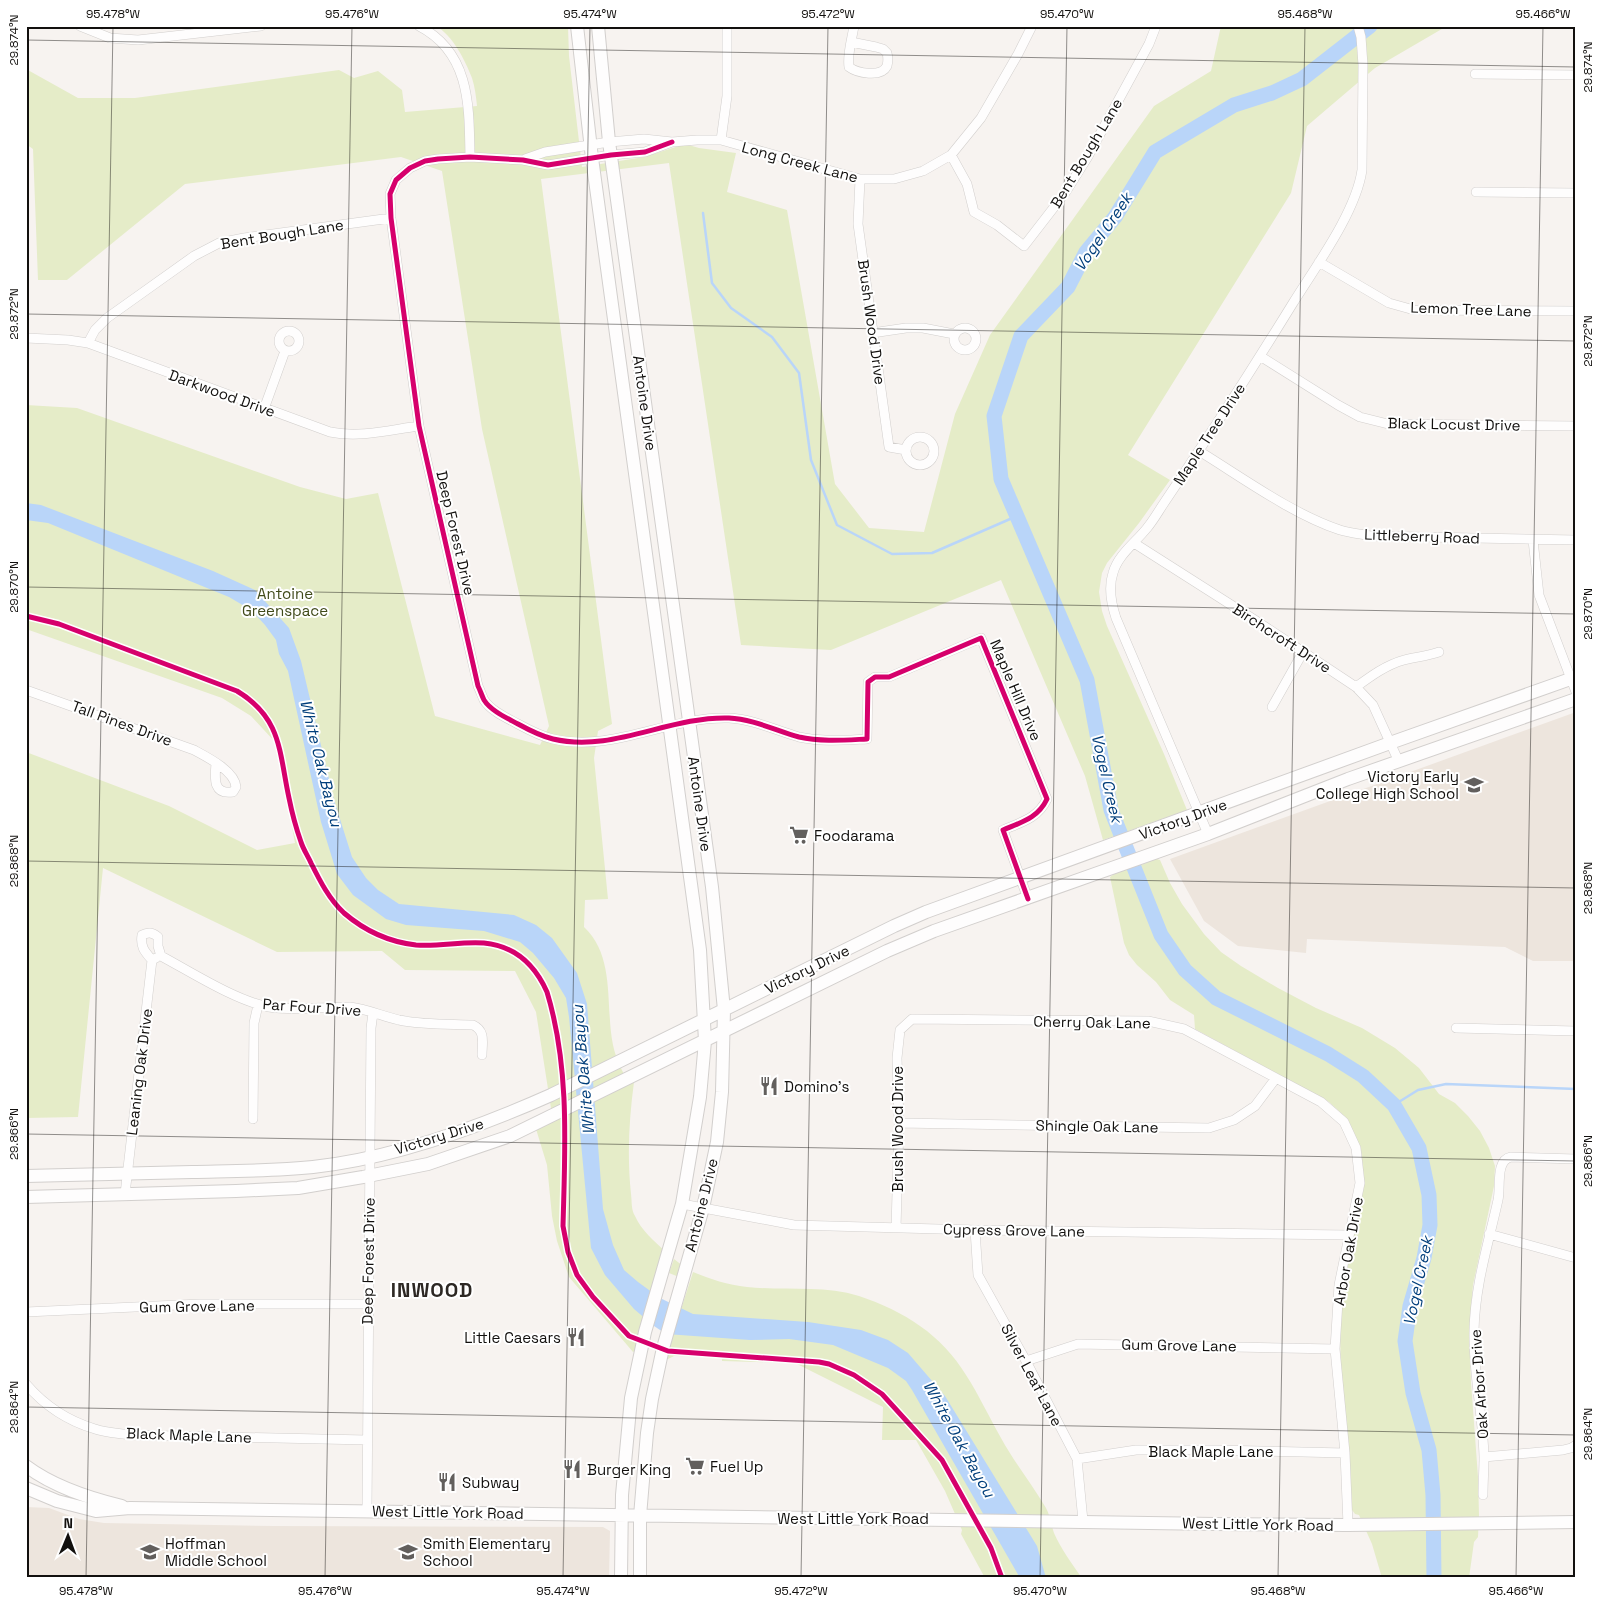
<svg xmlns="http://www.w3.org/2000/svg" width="1602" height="1604" font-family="'Space Grotesk',sans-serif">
	<rect width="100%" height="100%" fill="#f7f3f0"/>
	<path fill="#ede5dd" d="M1576,712V961H1533L1505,947L1307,939L1306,953L1238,946L1204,921L1170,859Z
		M26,1507L49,1508L79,1519L104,1523L274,1526L603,1527L610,1531L609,1578H26Z"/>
	<path fill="#e5ecc8" d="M436,26H568L569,56L582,167L644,157L685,144L699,148L736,153L727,192L787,210L835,484L869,528L924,532L955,414L990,335L1154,106L1211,71L1221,26H1447L1375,68L1307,126L1291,193L1128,455L1170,480L1139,523L1107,563L1102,573L1099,592L1102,611L1107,626L1164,754L1187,810L1103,840L1085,776L1001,580L831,650L741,645L669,163L541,179L612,724L598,731L594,758L608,899L585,900L584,927C616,957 605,1006 613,1045C616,1059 622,1072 630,1084L634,1082C629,1119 627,1156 631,1194C632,1201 631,1210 635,1216C641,1230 654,1241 665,1251L635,1351L633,1352L569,1277L557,1241L552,1216L547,1165L536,1129L553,1121L536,1012L515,971L405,970L382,951L277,952L103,868L78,1117L26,1118V752L169,806L257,850L295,843L276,743L251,716L222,698L26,629V405L77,408L300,487L346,499L378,493L435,716L540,745L549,726L482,429L442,171L401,157L185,184L67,280H38L33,149L26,144V69L78,98H135L339,70L354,78L378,71L402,90L405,112L477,106C476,97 475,87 472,78C465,60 453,36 436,26Z
		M1154,858L1160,860L1170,883L1182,904L1204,934L1221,952L1241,966L1278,988L1316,1008L1362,1028L1395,1048L1419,1068L1439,1094L1455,1103L1468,1116L1480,1131L1489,1148L1495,1166L1494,1186L1473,1285L1469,1333L1471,1382L1478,1477L1479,1515L1478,1537L1474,1542L1469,1578H1382L1372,1544L1359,1515L1355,1514L1352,1510L1341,1374L1340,1333L1345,1271L1363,1178V1169L1361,1151L1341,1113L1329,1102L1195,1029L1194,1015L1170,1000L1156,982L1137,965L1129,955L1124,943L1110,877C1121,868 1142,868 1154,858Z
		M674,1259L683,1266L679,1277L669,1273Z
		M693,1272C710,1279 728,1285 747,1287C785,1291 822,1285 859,1296C904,1311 942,1335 966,1375C979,1395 989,1417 1001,1438C1014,1462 1032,1484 1046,1508C1050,1515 1051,1525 1054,1533C1061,1549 1072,1564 1082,1578H985L961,1534L962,1530L945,1491L916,1440H882L883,1407L795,1363L722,1361V1357L674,1356L668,1359H665Z"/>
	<path fill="#b9d5f9" d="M26,503L41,505L213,571L255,590L289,628L301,661L334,800L352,857L366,878L378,890L399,904L514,915L536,925L552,938L577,973L587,1004L603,1209L613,1245L624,1270L638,1282L660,1298L693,1314L808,1322L861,1330L888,1340L908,1353L945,1396L1037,1546L1046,1578H1020L912,1390L906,1381L888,1368L833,1345L789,1339L750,1340L666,1334L654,1326L634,1309L605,1275L591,1248L569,1017L566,998L554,978L533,953L520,942L484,931L406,925L386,919L353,895L337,874L321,822L288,671L279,654L276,640L265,625L251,610L229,597L48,523L26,520Z"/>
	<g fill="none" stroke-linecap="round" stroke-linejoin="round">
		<path stroke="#b9d5f9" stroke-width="2.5" d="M703,213L712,283L731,308L772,337L799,373L811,460L837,525L892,554L932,553L1017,516
			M1394,1105L1418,1090L1446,1084L1576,1089"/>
		<path stroke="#b9d5f9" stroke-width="15" d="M1370,26L1302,79L1272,93L1234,105L1155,152L1115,217L1086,252L1068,287L1021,336L994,416L1001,479L1087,680L1111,810L1161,935L1185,970L1216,998L1328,1054L1363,1076L1394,1105L1419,1148L1429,1195L1430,1225L1424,1258L1410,1306L1405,1341L1413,1393L1429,1450L1433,1495L1434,1578"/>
		<g stroke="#d2cfcd" stroke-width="10">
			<path id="street" d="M80,26L110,38L138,40L261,26
				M419,26C471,53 469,107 470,157
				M851,42L876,47L883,49L887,53C888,57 888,62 887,66C881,78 857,73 849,67C847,54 852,39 854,26
				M1475,74L1576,75
				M721,140L727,96V26
				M672,142L645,152L611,155L548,165L523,160L470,157L438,159L425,161L410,168L396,180L390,194L391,218L419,426L478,686C480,690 482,696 484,700C491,711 507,718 518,724C529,730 540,736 553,739C613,753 669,716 729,718C753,719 777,731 799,737C821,742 845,740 867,739L868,682L875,677H889L981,638L1047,799C1038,818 1022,822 1003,830L1028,899
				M951,155L967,184L974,212L997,225L1024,246L1065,193L1087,158L1149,44L1156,26
				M525,159L545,152L609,142L644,139L672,142L697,140H721L860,179H894L923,171L951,155L981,118L1018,54L1032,26
				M860,179L858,224L889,447L906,450
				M1476,192L1576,193
				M1319,262L1389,303L1414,310L1576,311
				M954 339a11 11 0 1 1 22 0a11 11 0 1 1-22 0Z
				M279 341a10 10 0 1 1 20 0a10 10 0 1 1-20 0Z
				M872,333L906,328H923L954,334
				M26,338L68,340L88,343L330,432C360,438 389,430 419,426
				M88,343L95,330L107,318L194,256L219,243L244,238L391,218
				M1260,356L1338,405L1360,417L1388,424L1576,426
				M264,409L285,351
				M906 451a14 14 0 1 1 28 0a14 14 0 1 1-28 0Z
				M1199,451C1243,478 1292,514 1340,530C1350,533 1361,534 1371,536L1576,540
				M1533,540L1539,595L1576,692
				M1134,543L1258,622L1356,687L1373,705L1399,762
				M1356,687C1371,676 1386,665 1404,660C1416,657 1427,656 1439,652
				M26,690L194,750C207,757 235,771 236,787L233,792C212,795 215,777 216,763
				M1272,707L1303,652
				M1208,834L1116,618C1111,603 1108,588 1113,573C1118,555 1135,543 1147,528C1153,521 1158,512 1164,503C1208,438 1251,371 1293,303C1316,266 1356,212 1362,170L1363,65L1361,37L1358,26
				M152,960C145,952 140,947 142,935C148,932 152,932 158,937V946L161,956C191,972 236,1001 269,1007C293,1011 325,1007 350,1007C367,1009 382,1016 399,1020C423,1025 448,1024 473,1025C486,1031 482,1043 482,1055
				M1456,1028L1576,1031
				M253,1119L254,1023L258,1005
				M899,1123L1209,1128L1234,1120L1255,1106L1276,1078
				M125,1194L152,960L156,958
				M682,1204L794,1225L975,1230L1349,1235
				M896,1228L899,1123L897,1058L900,1030L912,1019L1148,1021L1184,1029L1321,1102L1344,1122L1356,1148L1360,1183L1339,1285L1335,1349L1345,1453L1348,1525
				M975,1230L978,1275L1026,1361L1077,1459L1083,1521
				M1489,1234L1576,1258
				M26,1312L200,1304H367
				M1026,1361L1078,1344L1335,1349
				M26,1384C44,1405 68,1421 95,1429C106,1433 119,1433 131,1435L367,1440
				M1484,1457L1563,1450L1571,1448L1576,1445
				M1077,1459L1136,1450H1217L1345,1453
				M1483,1495C1483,1482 1484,1470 1484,1457C1483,1415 1473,1373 1474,1331C1475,1285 1488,1245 1498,1200C1501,1188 1495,1160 1511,1157L1576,1159
				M367,1510L371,1028L373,1013"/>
		</g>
		<g stroke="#d2cfcd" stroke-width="14">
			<path id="secondary" d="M577,26L592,158L700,950L705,1041L700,1097L682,1204L645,1332L631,1398L622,1495L621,1578
				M598,26L609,142L712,887L724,1010L722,1092L717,1142L703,1208L663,1348L652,1399L647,1433L640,1516V1578
				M26,1176C82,1175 137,1173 192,1172C233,1171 273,1171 313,1167C394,1158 477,1128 551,1095L894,926L926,912L1390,743L1576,677
				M26,1197L236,1191L298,1188L363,1177L428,1164L510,1136L887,951L934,931L1208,834L1348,779L1576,699
				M26,1466C54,1487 89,1498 122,1506
				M26,1488L57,1501L96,1511L130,1508L1215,1524L1348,1525L1576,1522"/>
		</g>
		<use href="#street" stroke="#fefdfd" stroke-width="9"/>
		<use href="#secondary" stroke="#fefdfd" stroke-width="12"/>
		<g stroke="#fff" stroke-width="8">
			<path id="cycleway" d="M672,142L645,152L611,155L548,165L523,160L470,157L438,159L425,161L410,168L396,180L390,194L391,218L419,426L478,686C480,690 482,696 484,700C491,711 507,718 518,724C529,730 540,736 553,739C613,753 669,716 729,718C753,719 777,731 799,737C821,742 845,740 867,739L868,682L875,677H889L981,638L1047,799C1038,818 1022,822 1003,830L1028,899
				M26,616L59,624L237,691C282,718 279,752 289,798C292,813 296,828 301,842C303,849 308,856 311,863C320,881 329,899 344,913C365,931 389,942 416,945C439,947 462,941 484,943C515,946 535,965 547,992C570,1068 565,1148 563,1226L568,1252L577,1275L593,1297L629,1336L668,1351L819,1362L829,1364L854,1375L882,1394L942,1460L991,1548L1002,1578"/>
		</g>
		<use href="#cycleway" stroke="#d6006c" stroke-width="5"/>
	</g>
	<path fill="none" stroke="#12100e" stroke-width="1" stroke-opacity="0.45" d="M26,40L1576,67M26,314L1576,341M26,587L1576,614M26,861L1576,888M26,1134L1576,1161M26,1407L1576,1435M86,1578L113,26M325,1578L352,26M563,1578L590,26M801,1578L828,26M1040,1578L1067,26M1278,1578L1305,26M1516,1578L1543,26"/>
	<defs>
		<g id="school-bare" transform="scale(1.5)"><path d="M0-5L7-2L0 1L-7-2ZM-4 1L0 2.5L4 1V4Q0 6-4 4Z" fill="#625f5d" stroke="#fff" stroke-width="2.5" paint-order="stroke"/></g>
		<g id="supermarket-bare" transform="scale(1.5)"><path d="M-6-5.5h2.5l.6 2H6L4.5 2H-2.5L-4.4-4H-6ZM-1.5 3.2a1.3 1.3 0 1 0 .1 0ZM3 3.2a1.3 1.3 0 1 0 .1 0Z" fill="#625f5d" stroke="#fff" stroke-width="2.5" paint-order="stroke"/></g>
		<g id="restaurant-bare" transform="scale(1.5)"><path d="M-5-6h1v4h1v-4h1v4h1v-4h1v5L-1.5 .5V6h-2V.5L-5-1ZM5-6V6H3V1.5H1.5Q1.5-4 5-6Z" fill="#625f5d" stroke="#fff" stroke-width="2.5" paint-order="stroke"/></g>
	</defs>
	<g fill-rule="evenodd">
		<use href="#school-bare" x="1474" y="785"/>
		<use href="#supermarket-bare" x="799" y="835"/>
		<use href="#restaurant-bare" x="769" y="1086"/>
		<use href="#restaurant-bare" x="576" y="1337"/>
		<use href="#supermarket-bare" x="695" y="1466"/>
		<use href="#restaurant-bare" x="572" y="1469"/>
		<use href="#restaurant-bare" x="447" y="1482"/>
		<use href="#school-bare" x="150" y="1552"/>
		<use href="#school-bare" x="408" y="1552"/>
	</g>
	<g text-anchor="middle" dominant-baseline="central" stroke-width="4" stroke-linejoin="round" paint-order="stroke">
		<g font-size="15" fill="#12100e" stroke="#fff">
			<text transform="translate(1086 153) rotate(-59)">Bent Bough Lane</text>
			<text transform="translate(800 162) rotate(15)">Long Creek Lane</text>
			<text transform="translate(282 234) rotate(-9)">Bent Bough Lane</text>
			<text transform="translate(1471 309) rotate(2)">Lemon Tree Lane</text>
			<text transform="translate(872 322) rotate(82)">Brush Wood Drive</text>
			<text transform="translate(222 393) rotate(20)">Darkwood Drive</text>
			<text transform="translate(645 403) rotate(82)">Antoine Drive</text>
			<text transform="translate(1454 424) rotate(1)">Black Locust Drive</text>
			<text transform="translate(1209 434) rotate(-57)">Maple Tree Drive</text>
			<text transform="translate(456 533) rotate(77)">Deep Forest Drive</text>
			<text transform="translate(1422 536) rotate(2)">Littleberry Road</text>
			<text transform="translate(1282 638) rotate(33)">Birchcroft Drive</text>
			<text transform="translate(1016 690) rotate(67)">Maple Hill Drive</text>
			<text transform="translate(122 723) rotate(20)">Tall Pines Drive</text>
			<text transform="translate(700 804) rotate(82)">Antoine Drive</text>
			<text transform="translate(1183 819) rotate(-20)">Victory Drive</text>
			<text transform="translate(807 969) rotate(-26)">Victory Drive</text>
			<text transform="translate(312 1007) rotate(4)">Par Four Drive</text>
			<text transform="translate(1092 1022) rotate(1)">Cherry Oak Lane</text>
			<text transform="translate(139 1072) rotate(-83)">Leaning Oak Drive</text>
			<text transform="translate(1097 1126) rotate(1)">Shingle Oak Lane</text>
			<text transform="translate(897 1129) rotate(-90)">Brush Wood Drive</text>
			<text transform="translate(439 1136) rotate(-17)">Victory Drive</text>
			<text transform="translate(701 1205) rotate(-76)">Antoine Drive</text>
			<text transform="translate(1014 1230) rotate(1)">Cypress Grove Lane</text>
			<text transform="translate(1348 1251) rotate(-80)">Arbor Oak Drive</text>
			<text transform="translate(368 1261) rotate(-89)">Deep Forest Drive</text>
			<text transform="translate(197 1306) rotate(-1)">Gum Grove Lane</text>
			<text transform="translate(1179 1345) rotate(1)">Gum Grove Lane</text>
			<text transform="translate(1032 1375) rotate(62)">Silver Leaf Lane</text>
			<text transform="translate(1479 1384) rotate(-94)">Oak Arbor Drive</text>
			<text transform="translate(189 1435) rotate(2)">Black Maple Lane</text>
			<text x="1211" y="1451">Black Maple Lane</text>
			<text transform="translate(448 1512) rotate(1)">West Little York Road</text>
			<text x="853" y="1518">West Little York Road</text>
			<text transform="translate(1258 1524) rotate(1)">West Little York Road</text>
		</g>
		<g font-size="15" fill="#404a1a" stroke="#fff">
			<text x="285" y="593">Antoine<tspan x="285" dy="17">Greenspace</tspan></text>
		</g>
		<g font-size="15" fill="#12100e" stroke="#fff" text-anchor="start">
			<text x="1459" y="776" text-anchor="end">Victory Early<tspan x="1459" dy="17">College High School</tspan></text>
			<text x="814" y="835">Foodarama</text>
			<text x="784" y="1086">Domino's</text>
			<text x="561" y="1337" text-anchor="end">Little Caesars</text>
			<text x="710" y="1466">Fuel Up</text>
			<text x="587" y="1469">Burger King</text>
			<text x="462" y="1482">Subway</text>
			<text x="165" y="1543">Hoffman<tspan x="165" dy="17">Middle School</tspan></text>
			<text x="423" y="1543">Smith Elementary<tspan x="423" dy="17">School</tspan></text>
		</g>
		<g font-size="16" font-style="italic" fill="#013e7b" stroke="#fff">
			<text transform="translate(1103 232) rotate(-56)">Vogel Creek</text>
			<text transform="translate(321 763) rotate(76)">White Oak Bayou</text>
			<text transform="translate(1107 778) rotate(77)">Vogel Creek</text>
			<text transform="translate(583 1070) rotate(-95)">White Oak Bayou</text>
			<text transform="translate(1418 1281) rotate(-78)">Vogel Creek</text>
			<text transform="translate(959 1439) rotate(61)">White Oak Bayou</text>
		</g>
		<g font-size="20" font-weight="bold" letter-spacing="1" fill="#2d2824" stroke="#fff">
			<text x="432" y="1290">INWOOD</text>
		</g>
	</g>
	<rect width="1602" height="1604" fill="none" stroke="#ffffff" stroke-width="55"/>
	<g transform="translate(68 1536) rotate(1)" stroke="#ffffff" stroke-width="4" paint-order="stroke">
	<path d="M0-4L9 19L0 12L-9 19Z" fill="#12100e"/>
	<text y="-8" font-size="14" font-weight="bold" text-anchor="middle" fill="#12100e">N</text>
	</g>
	<rect x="28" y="28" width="1546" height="1548" fill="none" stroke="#12100e" stroke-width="2"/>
	<g font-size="12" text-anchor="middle" fill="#12100e">
		<text x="113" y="18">95.478°W</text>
		<text x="352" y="18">95.476°W</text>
		<text x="590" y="18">95.474°W</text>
		<text x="828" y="18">95.472°W</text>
		<text x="1067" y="18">95.470°W</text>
		<text x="1305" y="18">95.468°W</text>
		<text x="1543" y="18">95.466°W</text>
		<text transform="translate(14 40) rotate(-90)" y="4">29.874°N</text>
		<text transform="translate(1588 67) rotate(-90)" y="4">29.874°N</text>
		<text transform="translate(14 314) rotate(-90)" y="4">29.872°N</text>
		<text transform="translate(1588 341) rotate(-90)" y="4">29.872°N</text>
		<text transform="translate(14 587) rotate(-90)" y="4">29.870°N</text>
		<text transform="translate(1588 614) rotate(-90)" y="4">29.870°N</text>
		<text transform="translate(14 861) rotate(-90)" y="4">29.868°N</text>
		<text transform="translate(1588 888) rotate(-90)" y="4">29.868°N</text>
		<text transform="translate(14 1134) rotate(-90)" y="4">29.866°N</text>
		<text transform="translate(1588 1161) rotate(-90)" y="4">29.866°N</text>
		<text transform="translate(14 1407) rotate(-90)" y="4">29.864°N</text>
		<text transform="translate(1588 1434) rotate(-90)" y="4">29.864°N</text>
		<text x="86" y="1595">95.478°W</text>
		<text x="325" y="1595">95.476°W</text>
		<text x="563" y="1595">95.474°W</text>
		<text x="801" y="1595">95.472°W</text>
		<text x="1040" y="1595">95.470°W</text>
		<text x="1278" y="1595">95.468°W</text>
		<text x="1516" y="1595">95.466°W</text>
	</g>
</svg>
